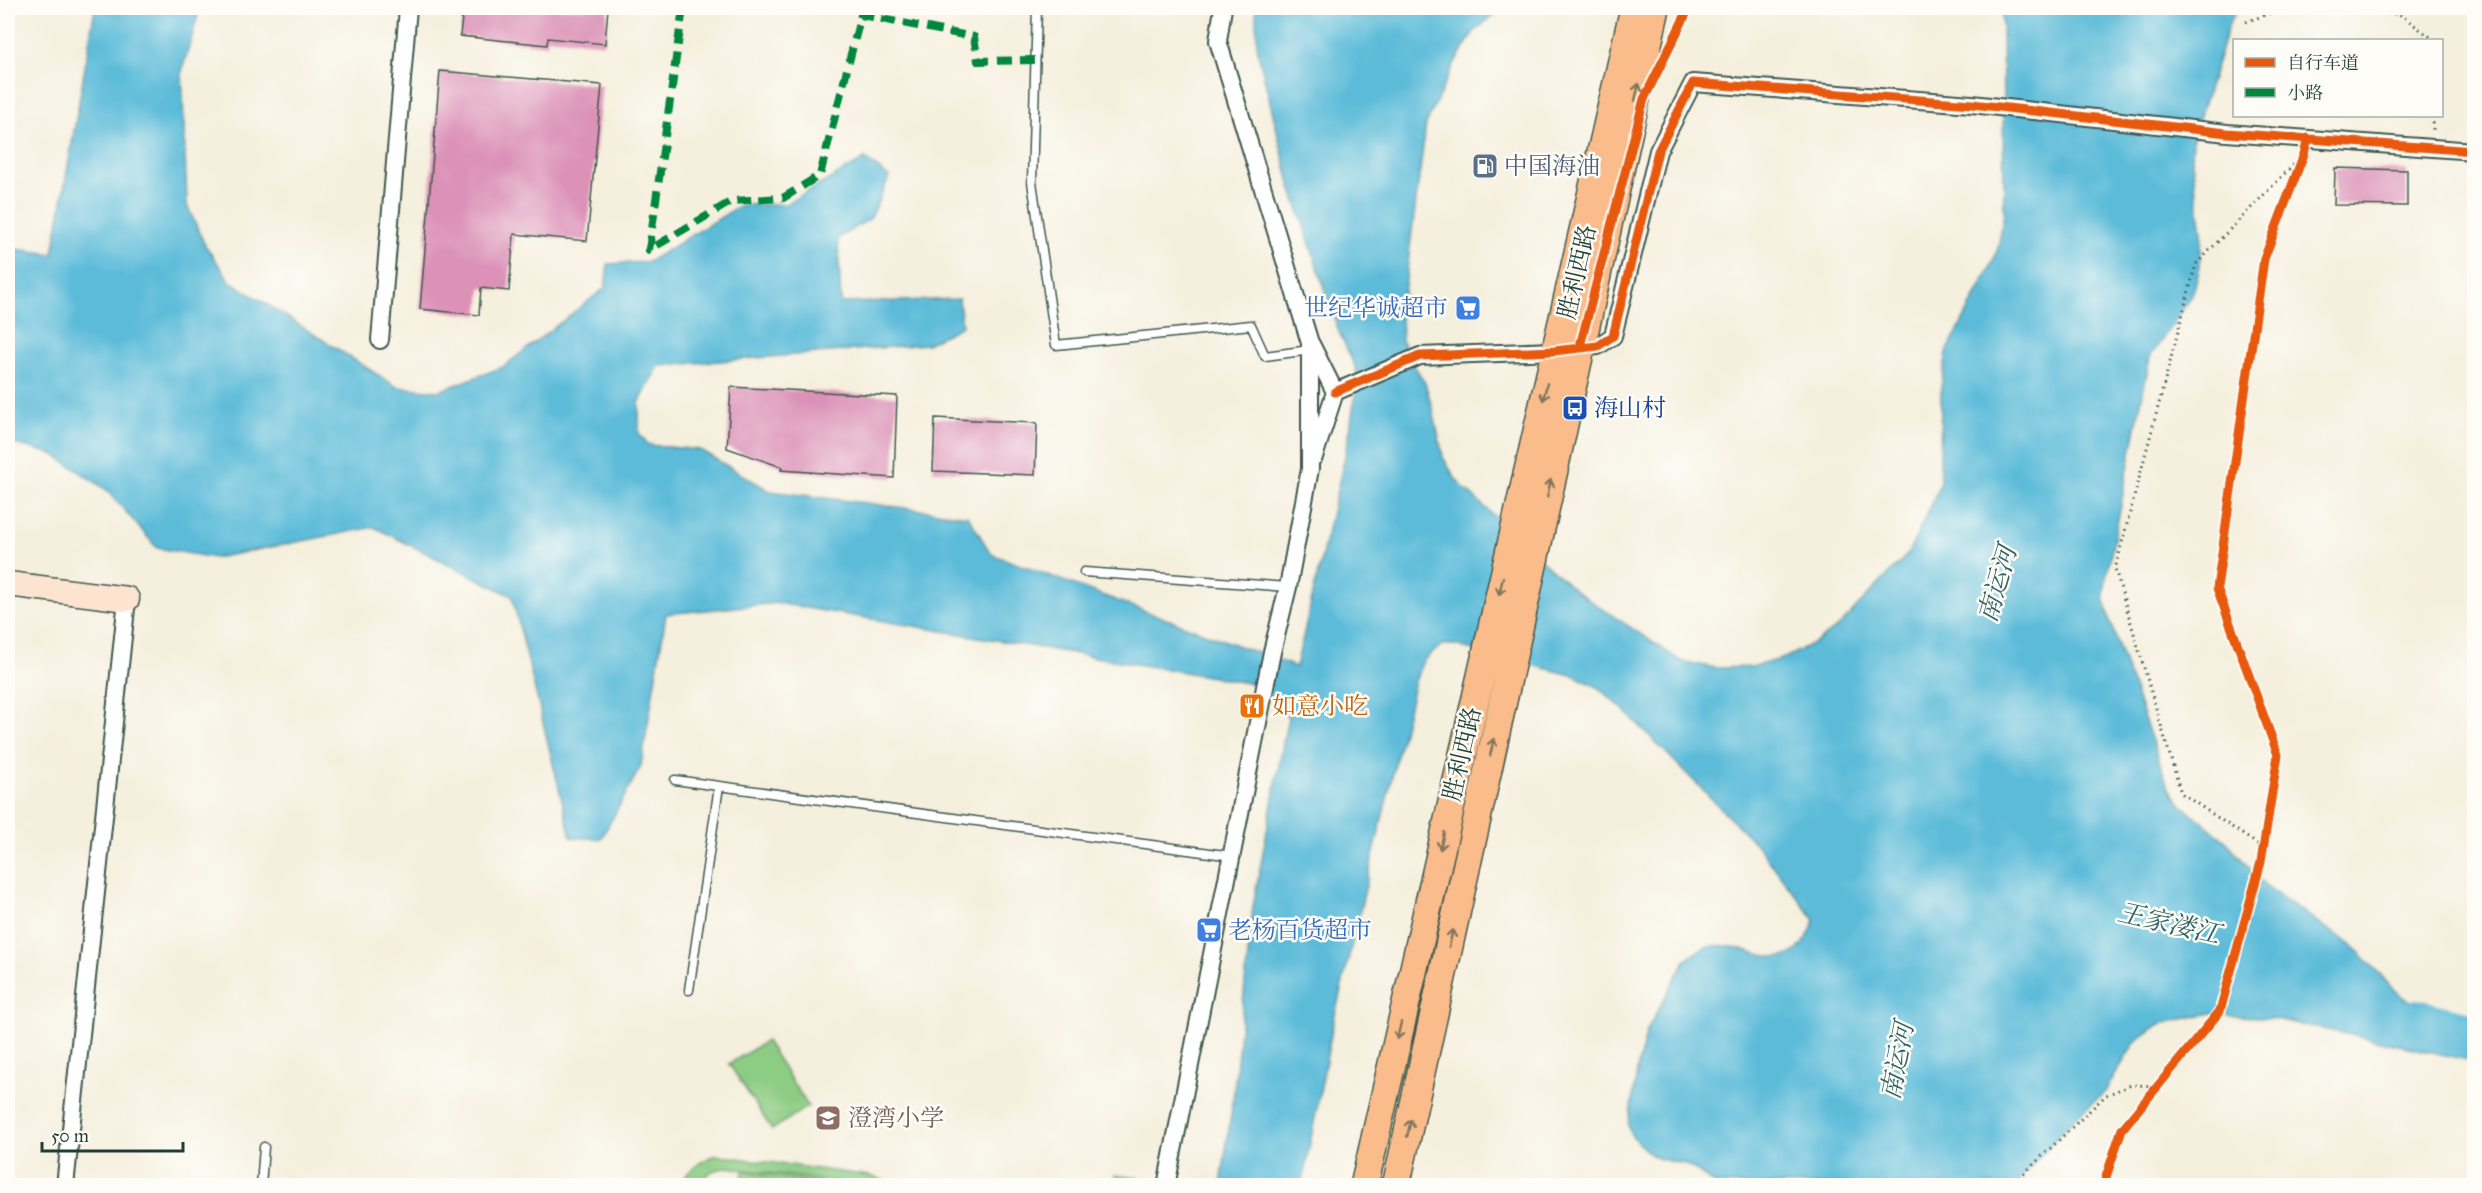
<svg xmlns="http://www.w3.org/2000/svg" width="2482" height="1193" font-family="'IM FELL Great Primer','Noto Serif SC',serif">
	<rect width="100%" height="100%" fill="#fdfcf7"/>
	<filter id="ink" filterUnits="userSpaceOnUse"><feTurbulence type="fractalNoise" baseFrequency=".0167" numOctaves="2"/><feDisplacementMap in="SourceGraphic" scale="12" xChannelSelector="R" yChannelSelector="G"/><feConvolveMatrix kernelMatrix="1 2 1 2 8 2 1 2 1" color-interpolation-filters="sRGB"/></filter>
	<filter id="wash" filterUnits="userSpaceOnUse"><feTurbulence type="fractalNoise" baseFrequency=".008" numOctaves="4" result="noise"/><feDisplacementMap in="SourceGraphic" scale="24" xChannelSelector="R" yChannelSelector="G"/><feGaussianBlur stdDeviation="1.35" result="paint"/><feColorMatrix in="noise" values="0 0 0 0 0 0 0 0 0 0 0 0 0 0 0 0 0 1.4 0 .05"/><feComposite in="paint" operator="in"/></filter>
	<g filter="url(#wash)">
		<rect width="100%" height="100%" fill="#f5efdd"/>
		<path fill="#8ccc83" stroke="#56845c" stroke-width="1.5" d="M766,1041L808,1106L772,1130L729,1064Z
			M715,1155L870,1176L897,1185H856L727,1167L712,1171L696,1185H679C688,1170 699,1162 715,1155Z
			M743,1171L838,1185H741Z
			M1115,1175L1150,1180V1185H1114Z"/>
		<path fill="#5bbbd9" stroke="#3d7c86" stroke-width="1.5" d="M95,8H200L182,71L187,205L205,245L230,281L397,387L439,391L503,367L605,288L608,264L648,262L741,205L786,204L865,159L889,177L871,218L838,238L841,303L959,299L962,326L927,344L659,366L639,403V434L649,445L700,450L770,491L968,516L991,554L1296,667L1345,456L1357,387L1356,369L1339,332L1290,184L1257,49L1256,8H1508L1491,17L1473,33L1454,64L1426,124L1401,316L1402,340L1406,352L1425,383L1433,410L1443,457L1455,478L1463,487L1573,589L1681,661L1716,668L1751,667L1785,658L1817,641L1837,628L1908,554L1937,492L1940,481L1941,387L1947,352L1989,270L1998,248L2004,213L2002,8H2238L2229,24L2193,138L2192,162L2202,232L2200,266L2194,289L2183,309L2150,357L2105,585L2104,596L2109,619L2168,786L2182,805L2227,842L2265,886L2353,946L2402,997L2474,1029V1061L2271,1018L2206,1014L2160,1024L2135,1042L2105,1092L2070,1122L2015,1185H1715L1694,1169L1684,1164L1660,1159L1649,1154L1632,1136L1628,1125L1638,1065L1647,1030L1685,961C1691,956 1697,951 1704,948C1747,933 1789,993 1815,920L1755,843L1623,709L1596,686L1575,676L1454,645H1442L1424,660L1415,681L1334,1019L1302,1185H1221L1233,1099L1253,906L1288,717L1260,685L777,603L666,614L641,766L601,839L571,837L512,596L374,527L215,558L157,548L108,491L53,454L8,442V248L53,254Z"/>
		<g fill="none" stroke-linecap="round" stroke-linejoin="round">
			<path stroke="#5bbbd9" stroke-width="20" d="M2417,1009L2474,1023"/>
		</g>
		<g id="blocks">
			<path fill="#dc91b7" d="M463,8H608L605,44L548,38L547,45L460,36Z
				M440,71L602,85L587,241L514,234L509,291L481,288L479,315L420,309Z
				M2335,168L2407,170V206L2334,205Z
				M731,387L897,396L894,478L781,470L782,467L727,448Z
				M935,418L1037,423L1035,475L933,471Z"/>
		</g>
	</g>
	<g filter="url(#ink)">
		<use href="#blocks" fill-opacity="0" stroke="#3f584d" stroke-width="1.5"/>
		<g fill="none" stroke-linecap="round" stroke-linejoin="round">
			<g stroke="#3f584d" stroke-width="11">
				<path id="lane" d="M1037,8L1032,182L1056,345L1251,325L1265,356L1310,350
					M1084,572L1288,587
					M675,780L1232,856
					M689,990L719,786
					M261,1186L264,1147"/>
			</g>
			<g stroke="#3f584d" stroke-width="20">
				<path id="street" d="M380,340L408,8
					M1311,344L1335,392L1314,457
					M1335,392L1420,356L1554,351L1598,346L1613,336L1658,151L1693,83L1972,104L2227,133L2474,151
					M65,1186L127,599
					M1166,1186L1272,652L1288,587L1310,469V343L1218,41L1223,8"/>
			</g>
			<g stroke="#3f584d" stroke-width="27">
				<path id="secondary" d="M8,584L127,599"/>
			</g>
			<g stroke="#3f584d" stroke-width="30">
				<path id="primary" d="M1364,1186L1634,8
					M1396,1186L1656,8"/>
			</g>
			<path stroke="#3f584d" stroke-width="3" stroke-dasharray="1.5 4.5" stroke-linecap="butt" d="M2246,22L2279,10L2399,14L2432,38V40
				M2433,116V131
				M2263,848L2181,793L2115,569L2196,264L2302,156
				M2011,1186L2106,1095L2131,1085L2158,1086"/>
			<use href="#lane" stroke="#fff" stroke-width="8"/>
			<use href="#street" stroke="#fff" stroke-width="16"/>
			<use href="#secondary" stroke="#fde4d0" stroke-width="24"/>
			<use href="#primary" stroke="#f9bc8a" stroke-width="27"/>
			<path stroke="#00873e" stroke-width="8" stroke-dasharray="15 8" stroke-linecap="butt" d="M683,8L649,250L732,201L783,198L820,175L861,15L974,37L978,61L1036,60"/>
			<g stroke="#fdfcf7" stroke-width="13">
				<path id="cycleway" d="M1580,346L1644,99L1689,8
					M1335,392L1420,356L1554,351L1598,346L1613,336L1658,151L1693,83L1972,104L2227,133L2474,151
					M2103,1186L2122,1129L2220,1011L2261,862L2278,755L2217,588L2264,259L2304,154L2308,138"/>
			</g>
			<use href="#cycleway" stroke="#e8590c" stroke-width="9"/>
		</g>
		<defs><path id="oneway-shaft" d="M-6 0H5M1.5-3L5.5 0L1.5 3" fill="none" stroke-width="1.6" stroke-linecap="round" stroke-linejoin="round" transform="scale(1.5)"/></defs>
		<g stroke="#81765b">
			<use href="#oneway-shaft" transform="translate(1637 92) rotate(-77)"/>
			<use href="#oneway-shaft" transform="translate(1545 392) rotate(103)"/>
			<use href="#oneway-shaft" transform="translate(1549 488) rotate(-78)"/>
			<use href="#oneway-shaft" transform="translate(1501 586) rotate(103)"/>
			<use href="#oneway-shaft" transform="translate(1492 747) rotate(-78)"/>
			<use href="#oneway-shaft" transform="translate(1442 841) rotate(103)"/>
			<use href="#oneway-shaft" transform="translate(1451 938) rotate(-78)"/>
			<use href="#oneway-shaft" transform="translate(1399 1031) rotate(103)"/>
			<use href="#oneway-shaft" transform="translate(1409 1128) rotate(-78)"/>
		</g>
	</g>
	<defs>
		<g id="fuel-square" transform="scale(1.35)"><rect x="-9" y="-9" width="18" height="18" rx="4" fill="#5c6f8a" stroke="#fdfcf7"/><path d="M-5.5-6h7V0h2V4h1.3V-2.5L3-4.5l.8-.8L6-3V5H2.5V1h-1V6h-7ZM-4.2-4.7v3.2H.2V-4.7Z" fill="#fff"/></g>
		<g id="supermarket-square" transform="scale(1.35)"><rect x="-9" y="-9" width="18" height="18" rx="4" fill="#3f7fe0" stroke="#fdfcf7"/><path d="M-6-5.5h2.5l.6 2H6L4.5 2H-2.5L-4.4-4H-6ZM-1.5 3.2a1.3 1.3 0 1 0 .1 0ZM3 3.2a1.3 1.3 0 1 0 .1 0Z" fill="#fff"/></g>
		<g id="bus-square" transform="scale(1.35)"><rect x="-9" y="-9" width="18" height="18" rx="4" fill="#1a4fb4" stroke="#fdfcf7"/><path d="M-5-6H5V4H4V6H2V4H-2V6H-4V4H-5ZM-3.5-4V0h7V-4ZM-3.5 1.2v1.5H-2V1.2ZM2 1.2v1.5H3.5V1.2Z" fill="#fff"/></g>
		<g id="restaurant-square" transform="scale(1.35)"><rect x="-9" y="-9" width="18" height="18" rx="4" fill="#e8710a" stroke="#fdfcf7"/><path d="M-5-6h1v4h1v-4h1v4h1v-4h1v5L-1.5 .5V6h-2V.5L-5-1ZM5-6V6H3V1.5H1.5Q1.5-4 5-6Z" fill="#fff"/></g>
		<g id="school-square" transform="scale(1.35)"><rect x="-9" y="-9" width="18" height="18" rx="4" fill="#8d6e63" stroke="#fdfcf7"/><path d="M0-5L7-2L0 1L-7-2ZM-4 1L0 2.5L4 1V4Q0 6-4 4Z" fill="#fff"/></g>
	</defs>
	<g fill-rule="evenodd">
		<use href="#fuel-square" x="1485" y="166"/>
		<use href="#supermarket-square" x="1468" y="308"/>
		<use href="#bus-square" x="1575" y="408"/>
		<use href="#restaurant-square" x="1252" y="706"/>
		<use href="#supermarket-square" x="1209" y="930"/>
		<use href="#school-square" x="828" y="1118"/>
	</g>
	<g text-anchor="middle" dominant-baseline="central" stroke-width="5" stroke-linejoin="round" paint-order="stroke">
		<g font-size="24" fill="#4e5e75" stroke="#fdfcf7" text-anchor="start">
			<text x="1504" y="166">中国海油</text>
		</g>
		<g font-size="24" fill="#1f3d34" stroke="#fdfcf7">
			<text transform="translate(1577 272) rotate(-77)">胜利西路</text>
			<text transform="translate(1462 754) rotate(-77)">胜利西路</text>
		</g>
		<g font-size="24" fill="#366cbe" stroke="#fdfcf7" text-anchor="end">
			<text x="1448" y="308">世纪华诚超市</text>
			<text x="1228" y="930" text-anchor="start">老杨百货超市</text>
		</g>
		<g font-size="24" fill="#164399" stroke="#fdfcf7" text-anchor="start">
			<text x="1594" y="408">海山村</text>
		</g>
		<g font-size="24" fill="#c56008" stroke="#fdfcf7" text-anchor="start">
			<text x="1272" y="706">如意小吃</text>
		</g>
		<g font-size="24" fill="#785e54" stroke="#fdfcf7" text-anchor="start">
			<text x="848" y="1118">澄湾小学</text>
		</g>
		<g font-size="26" font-style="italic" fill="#316366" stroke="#fdfcf7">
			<text transform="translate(1997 584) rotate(-74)">南运河</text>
			<text transform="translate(2169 923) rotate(13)">王家溇江</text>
			<text transform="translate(1897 1061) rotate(-79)">南运河</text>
		</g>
	</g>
	<rect width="2482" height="1193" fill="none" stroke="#fdfcf7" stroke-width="30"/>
	<rect x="2233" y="39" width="210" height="78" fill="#fdfcf7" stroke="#a4b0a9" stroke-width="1.5"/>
	<rect x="2245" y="58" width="30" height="9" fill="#e8590c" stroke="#a4b0a9" stroke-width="1.5"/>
	<text x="2287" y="69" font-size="18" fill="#1f3d34">自行车道</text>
	<rect x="2245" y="88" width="30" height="9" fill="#00873e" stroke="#a4b0a9" stroke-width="1.5"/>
	<text x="2287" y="99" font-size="18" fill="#1f3d34">小路</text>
	<path d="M42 1142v9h141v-9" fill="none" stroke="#1f3d34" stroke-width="3"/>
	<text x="51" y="1142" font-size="18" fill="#1f3d34" stroke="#fdfcf7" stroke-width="4.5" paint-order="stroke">50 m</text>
</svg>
